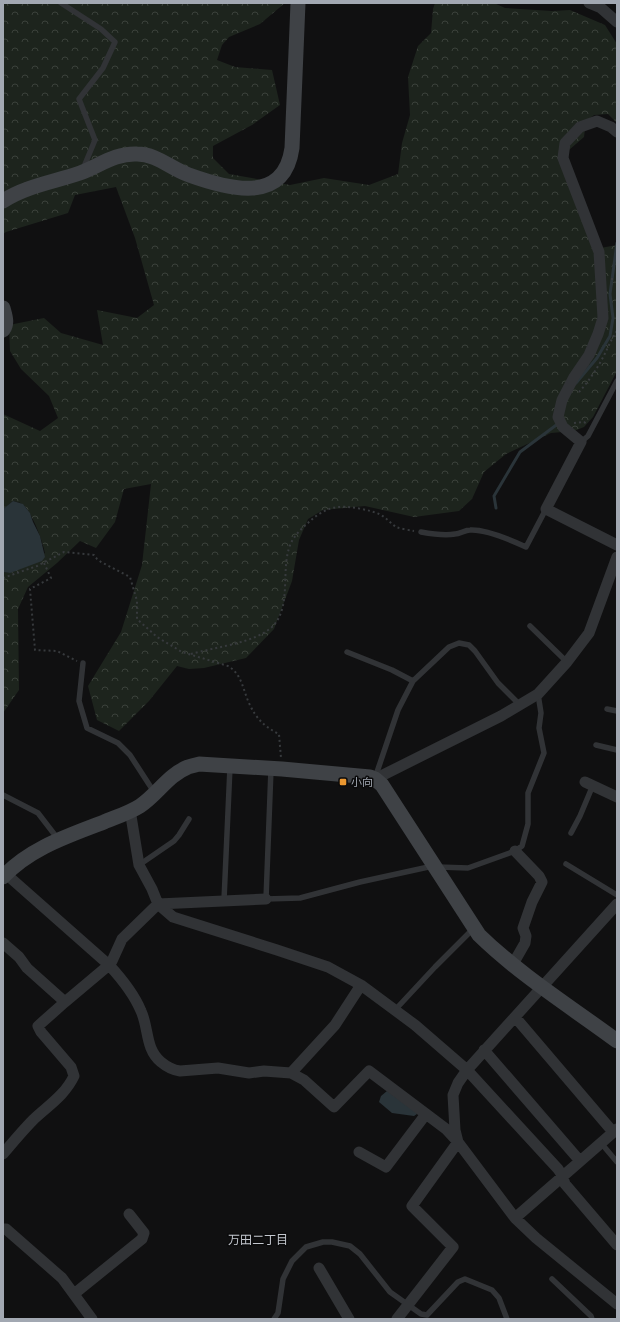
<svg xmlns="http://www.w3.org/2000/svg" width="620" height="1322" font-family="'Fira Sans','Noto Sans JP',sans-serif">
	<defs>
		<pattern id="forest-crowns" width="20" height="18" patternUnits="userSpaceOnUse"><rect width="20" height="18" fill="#1d241d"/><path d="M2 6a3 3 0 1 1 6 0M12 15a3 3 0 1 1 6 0" fill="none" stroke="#3b413b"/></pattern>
	</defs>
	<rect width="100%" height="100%" fill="#101011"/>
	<path fill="url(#forest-crowns)" d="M3,3H285L260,24L229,37L222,45L217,60L235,67L272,70L280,105L252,125L213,146V158L229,174L290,185L324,178L369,185L398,174L402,143L410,115L408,77L418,46L431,33L433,9L435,3H494L505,8L552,11L570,10L605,25L617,44V123L608,114L594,115L586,121L584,137L562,156L595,249L617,245V371L593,417L584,427L574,431L551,433L506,454L484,472L472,499L459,511L414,517L365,506L323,510L308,519L299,540L292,581L274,629L246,658L204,668L189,669L177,666L149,701L119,731L97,720L88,686L121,632L142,565L151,484L124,489L115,522L96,548L80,541L57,563L28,587L18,609L19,690L3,713V572L10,573L45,553C43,542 31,509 22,504C20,502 16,502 13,501L3,509V414L40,431L58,418L49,396L21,369L10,351L9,325L44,318L61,333L103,345L97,310L137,318L154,305L135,238L116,187L75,195L68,213L6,232L3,234Z"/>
	<path fill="#2a3439" d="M13,501L23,504L30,513L33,522L40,536L45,557L42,561L10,573L3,572V509Z
		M387,1091L416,1112L417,1114L414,1116L392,1113L379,1102L381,1096Z"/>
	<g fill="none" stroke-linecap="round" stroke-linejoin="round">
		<path stroke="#2a3439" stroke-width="3" d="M576,383L597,358L610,336L613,318L610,294L617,243
			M496,508L494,496L520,452L559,423"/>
		<path stroke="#373a3d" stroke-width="2" stroke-dasharray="2 3" stroke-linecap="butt" d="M611,279H617
			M579,392C590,380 601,363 608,347C611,341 613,336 617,331
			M574,423L584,422L587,424
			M44,563L51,578L30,589L35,650L57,651L77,661
			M3,578L37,566L64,552L94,555L97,559L101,562L130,577L137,601V619L157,637L182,652L228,666C242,674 243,690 249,703C256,719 265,727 279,734L281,758
			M191,654C215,647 256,643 273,626C293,605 279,565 292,541C296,534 302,528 308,523C316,515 328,507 340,507C350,506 370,510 379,514C386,517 390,523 396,527C401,529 409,530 414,531"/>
		<path stroke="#313336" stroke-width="5.5" d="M61,3L101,29L115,42L103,68L79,99L95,140L83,169
			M581,442L588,436L617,381
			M421,532C432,534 444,536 455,534C460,534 465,530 470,530C486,529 511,540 526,547L546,509
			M530,626L567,662
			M347,652L392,670L413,681
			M83,663L79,701L87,728L118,743L130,755L154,792
			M607,709L617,711
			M596,745L617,750
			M271,769L266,899L300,898L360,882L433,866
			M375,778L398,710L413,681L449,647L459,643L469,645L475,651L498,683L520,705
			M3,795L38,813L58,839
			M571,833L580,816L593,785
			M566,864L617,895
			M139,865L174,841L179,835L189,819
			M438,867L468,868L515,851L522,846L528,824V793L544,753L539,728L541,713L538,694
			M224,900L230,767
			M395,1010L435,967L474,928
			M601,1143L617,1162
			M552,1279L591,1316L592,1319
			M274,1319L278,1313L283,1279L292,1261L306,1247L323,1242H332L350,1246L360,1254L390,1292L421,1314L427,1315L458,1282L465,1279L492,1290L499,1298L507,1319"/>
		<path stroke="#313336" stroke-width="11" d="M589,3L601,8L617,22
			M617,132L611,127L597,121L580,127L565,143L563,158L599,252L603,318L598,334L589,355L574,377L562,400L558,417L563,427L581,442L546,509L617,545
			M375,779L501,716L538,694L567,662L589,633L617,557
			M585,782L617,797
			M128,812L131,816L139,865L152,889L158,904L173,917L277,950L328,967L361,985L415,1025L467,1070L558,1169L562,1175L565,1184L617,1245
			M6,874L109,965C121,978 134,994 141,1011C149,1028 145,1049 161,1062C167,1067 172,1070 180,1071L218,1068L249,1073L264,1071L291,1073L304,1080L334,1107L369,1071L446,1129L458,1142L412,1206L453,1247L397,1319
			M617,904L467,1070L458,1083L453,1095L455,1130L458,1142L515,1218L536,1238L617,1304
			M3,943L19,957L27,968L65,1002L109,965L112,961L122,939L158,904L266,899
			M513,964L525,943L526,936L523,928L532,902L542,882L539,876L515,851
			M515,1017L613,1132
			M484,1050L580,1161
			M291,1073L335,1025L361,985
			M359,1152L386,1167L426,1114
			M3,1154C13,1142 23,1130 34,1119C49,1105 65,1095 74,1076L71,1067L41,1032L38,1026L65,1002
			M515,1218L617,1129
			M3,1229H6L62,1278L92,1319
			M319,1268L349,1319
			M74,1294L142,1239L144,1233L129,1214"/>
		<path stroke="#3f4246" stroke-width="15" d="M3,201C26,186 54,182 80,173C99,166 115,153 137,154C157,154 171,169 189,175C228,189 284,205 292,148L298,3
			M3,308C5,316 8,323 3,330
			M3,877C30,848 68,836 104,822C116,817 129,813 140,806C157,795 168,775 188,767C191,766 196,765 199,764L282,769L370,777L375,779L382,785L479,935C520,975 571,1007 617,1041"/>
	</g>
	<rect fill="#ea9730" stroke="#0b0b0c" stroke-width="1.5" x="339" y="778" width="8" height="8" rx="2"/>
	<g text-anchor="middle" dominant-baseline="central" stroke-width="3" stroke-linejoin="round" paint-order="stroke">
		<g font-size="11" fill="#a2a8b2" stroke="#0b0b0c" text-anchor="start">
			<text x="351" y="782">小向</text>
		</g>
		<g font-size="12" fill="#c3c7ce" stroke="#0b0b0c">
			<text x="258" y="1240">万田二丁目</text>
		</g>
	</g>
	<rect width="620" height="1322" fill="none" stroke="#a2a8b2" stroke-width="8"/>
</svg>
